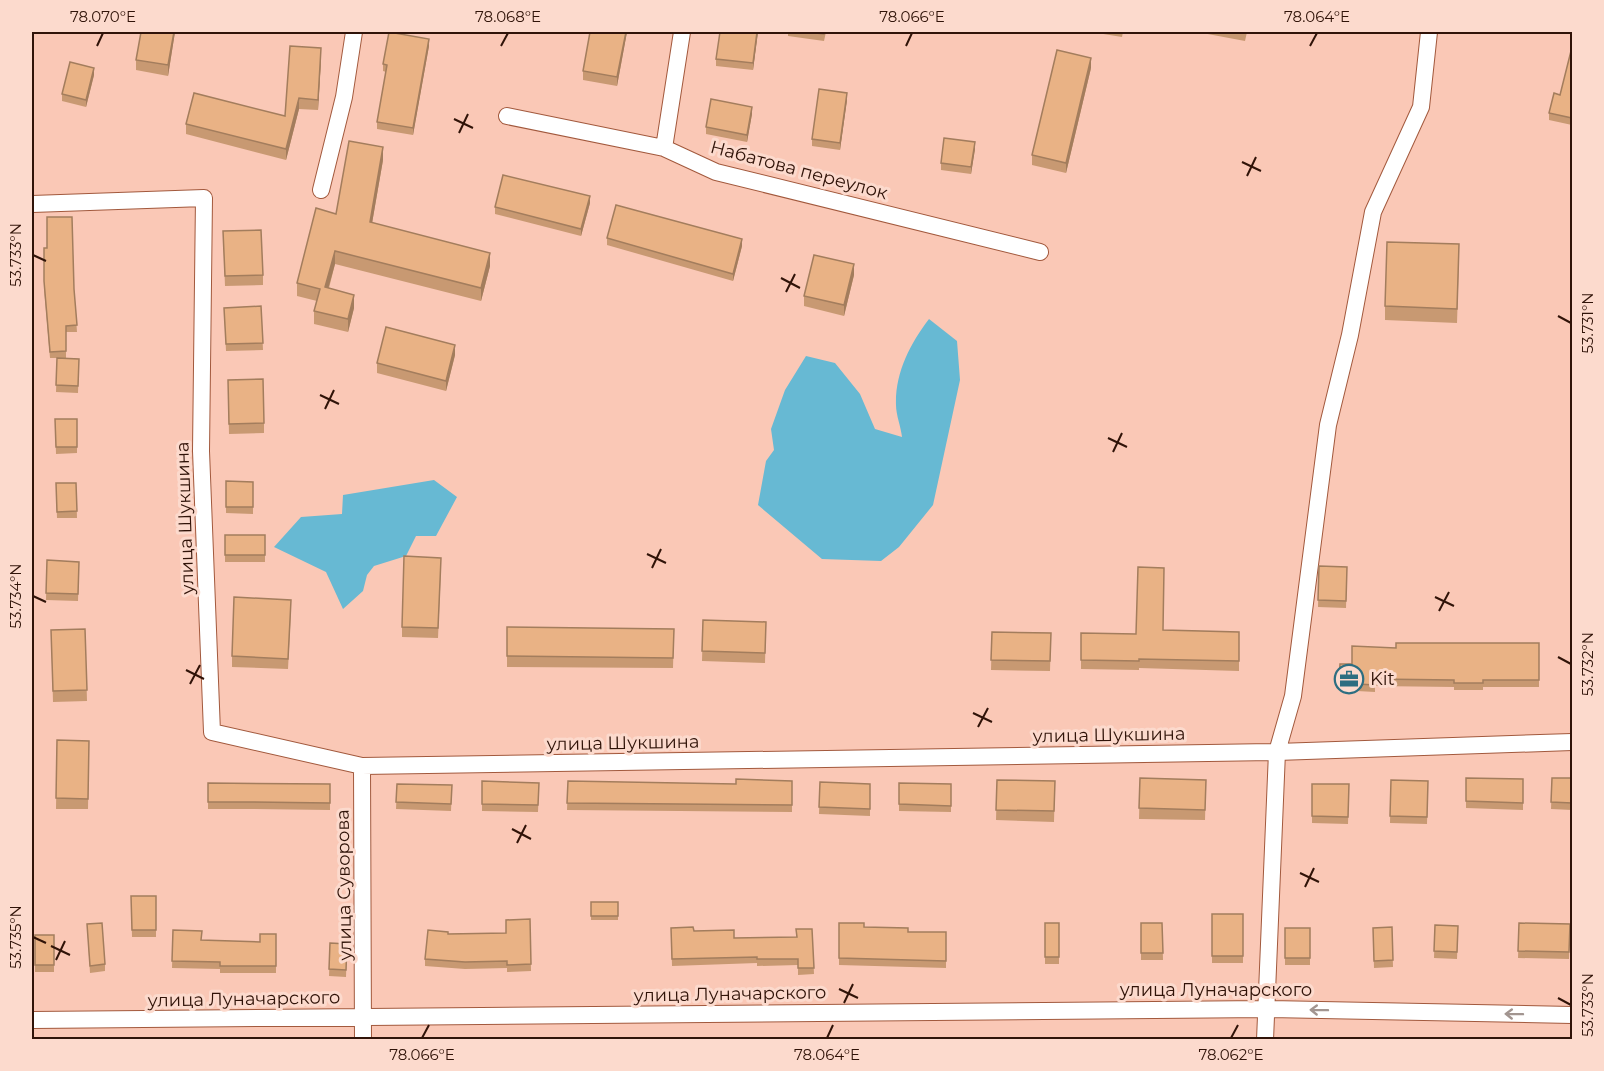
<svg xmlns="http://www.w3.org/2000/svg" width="1604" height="1071" font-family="Montserrat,sans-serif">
	<rect width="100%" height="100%" fill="#fac8b6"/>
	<path fill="#67b9d3" d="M929,319L957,341L960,380L933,505L899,547L881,561L822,559L758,505L766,461L774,450L771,429L785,390L806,356L835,363L860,394L875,429L902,437C901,427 896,415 896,405C895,373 910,344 929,319Z
		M434,480L457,497L436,536H416L406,556L374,566L367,575L363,591L343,609L326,572L274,547L301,517L342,514L343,495Z"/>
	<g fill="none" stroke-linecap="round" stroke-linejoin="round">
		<g stroke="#a2593d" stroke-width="18">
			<path id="street" d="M682,32L664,148L716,172L1040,252
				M507,116L664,148
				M321,190L344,97L354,32
				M32,204L204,198L201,451L212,732L362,766L1277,752L1572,742
				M362,766L363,1040
				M32,1020L1265,1009L1572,1015
				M1265,1040L1277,752L1293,696L1328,425L1350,335L1373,212L1421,107L1429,32"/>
		</g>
		<use href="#street" stroke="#fff" stroke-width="16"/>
	</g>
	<path fill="#c89972" d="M141,32H175L168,76L136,70V60Z
		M627,32L617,86L583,80V71Z
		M758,32L753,70L716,66V59Z
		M788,32H826L824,41L788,36Z
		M1091,32H1123L1122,37Z
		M1197,32H1247L1245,41Z
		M429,46L413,135L377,129V122L386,72L383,71V64Z
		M1572,47V125L1549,120V113L1560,95Z
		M321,59L318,110L299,109L286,160L186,134V124L285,116Z
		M1091,68L1066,173L1032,165V155Z
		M94,75L86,107L62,101V94Z
		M847,100L840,150L812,146V139Z
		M752,114L747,142L706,134V127Z
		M975,149L971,174L941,170V163Z
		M383,160L372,223L490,266L481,301L335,264L329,288L354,308L348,332L314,324V311L317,301L297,296V283L336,214Z
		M590,203L581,236L495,214V207Z
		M223,231L263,275V285L225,286Z
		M607,238L742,246L733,281L607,245Z
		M44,248L74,289L77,332H66V358L79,359L78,393L56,392L57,358H50L44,288Z
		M1459,258L1457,323L1385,320V306Z
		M854,275L844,316L804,306V296Z
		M261,306L263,350L226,351L224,308Z
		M455,355L446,391L377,373V363Z
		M228,390L264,423V433L229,434Z
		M55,419H77V453L56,454Z
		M226,481L253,482V514L226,513Z
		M56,483H76L77,518H57Z
		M225,535H265V562H225Z
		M47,560L79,562L78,601L46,600Z
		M1319,566L1347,567L1346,608L1318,607Z
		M441,568L438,638L402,637V627Z
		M291,610L288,669L232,667V656Z
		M703,620L766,622L765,663L702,661Z
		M507,627L674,629L673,668L507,667Z
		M85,629L87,701L53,702L51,630Z
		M1163,630L1239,632V671L1139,668V670L1081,669V633L1136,634Z
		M992,632L1051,633L1050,671L991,670Z
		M1539,643V687H1483V690H1454V687L1375,686V692L1339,690L1340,664H1352L1396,648Z
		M57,740L89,741L88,809H56Z
		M1140,778L1206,780L1205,820L1139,819Z
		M1466,778L1523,779V810L1466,808Z
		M1552,778H1572V810L1551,809Z
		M997,780L1055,781L1054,822L996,820Z
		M1391,780L1428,781L1427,824L1390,823Z
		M482,781L539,783L538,812L482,811Z
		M568,781L736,784L792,781V812L567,810Z
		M820,782L870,784V816L819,814Z
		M208,783L330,784V810L250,809H208Z
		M899,783L951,784V812L899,811Z
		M397,784L452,785L451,811L396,809Z
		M1312,784H1349L1348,824L1312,823Z
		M131,896H156V937H132Z
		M591,902H618V920H591Z
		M1212,914H1243V963H1212Z
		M530,919L531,971L507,972V968L465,969L425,966V959L448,934L506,933Z
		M839,923L864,927L908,932H946V968L839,965Z
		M1045,923H1059V964H1045Z
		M1141,923H1162L1163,960H1141Z
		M1519,923L1570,924L1569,959L1518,958Z
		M87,924L105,964V971L90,973Z
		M1435,925L1458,926L1457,959L1434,958Z
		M1392,927L1393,967L1374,968L1373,928Z
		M671,928L734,938L796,937L812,929L814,974L798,975V965L757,966V963L672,966Z
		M1285,928H1310V965H1285Z
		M173,930L201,940L260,942L276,934V973H220V969L172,968Z
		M35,935H54V972H35Z
		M330,943L347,944L346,977L329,976Z"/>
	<path fill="#a37d5d" d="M174,32H175L168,76V65Z
		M626,32H627L617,86V77Z
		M757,32H758L753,70V63Z
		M429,39V46L413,135V128Z
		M321,48V59L318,110V100Z
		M1091,58V68L1066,173V163Z
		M94,68V75L86,107V100Z
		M847,93V100L840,150V143Z
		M299,98V109L286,160V149Z
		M752,107V114L747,142V135Z
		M975,142V149L971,174V167Z
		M383,147V160L370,235V222Z
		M590,196V203L581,236V229Z
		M742,239V246L733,281V274Z
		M335,251V264L325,300V287Z
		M490,253V266L481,301V288Z
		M854,264V275L844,316V305Z
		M354,295V308L348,332V319Z
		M455,345V355L446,391V381Z"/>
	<path fill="#e9b285" stroke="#a37d5d" stroke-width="1.5" d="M141,32H174L168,65L136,60Z
		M389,32L429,39L413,128L377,122L387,65L383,64Z
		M590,32H626L617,77L583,71Z
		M720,32H757L753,63L716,59Z
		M806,32H825L824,34Z
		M290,46L321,48L318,100L299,98L286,149L186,124L194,93L285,116Z
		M1572,47V118L1549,113L1554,93L1560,95Z
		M1057,50L1091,58L1066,163L1032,155Z
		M70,62L94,68L86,100L62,94Z
		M819,89L847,93L840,143L812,139Z
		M711,99L752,107L747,135L706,127Z
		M944,138L975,142L971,167L941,163Z
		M349,141L383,147L370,222L490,253L481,288L335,251L325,287L354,295L348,319L314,311L320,289L297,283L316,208L336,214Z
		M503,175L590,196L581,229L495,207Z
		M616,205L742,239L733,274L607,238Z
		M47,217H72L74,289L77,325L66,326V351L50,352L44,281V248H47Z
		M261,230L263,275L225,276L223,231Z
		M1387,242L1459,244L1457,309L1385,306Z
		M814,255L854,264L844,305L804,296Z
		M261,306L263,343L226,344L224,308Z
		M386,327L455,345L446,381L377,363Z
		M57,358L79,359L78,386L56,385Z
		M263,379L264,423L229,424L228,380Z
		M55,419H77V447H56Z
		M226,481L253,482V507H226Z
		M56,483H76L77,511L57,512Z
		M225,535H265V555H225Z
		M404,556L441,558L438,628L402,627Z
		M47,560L79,562L78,594L46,593Z
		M1319,566L1347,567L1346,601L1318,600Z
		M1138,567L1164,568L1163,630L1239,632V661L1139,659V661L1081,660V633L1136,634Z
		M234,597L291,600L288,659L232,656Z
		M703,620L766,622L765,653L702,651Z
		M507,627L674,629L673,658L507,656Z
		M85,629L87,690L53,691L51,630Z
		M992,632L1051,633L1050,661L991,660Z
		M1396,643H1539V680H1483V683H1454V680L1375,679V685L1339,683L1340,664H1352V646L1396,648Z
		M57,740L89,741L88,799L56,798Z
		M1140,778L1206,780L1205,810L1139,808Z
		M1466,778L1523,779V803L1466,801Z
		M1552,778H1572V803L1551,802Z
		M736,779L792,781V805L567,803L568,781L736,784Z
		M997,780L1055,781L1054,811L996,810Z
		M1391,780L1428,781L1427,817L1390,816Z
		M482,781L539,783L538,805L482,804Z
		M820,782L870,784V809L819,807Z
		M208,783L330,784V803L250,802H208Z
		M899,783L951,784V806L899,804Z
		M397,784L452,785L451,804L396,802Z
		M1312,784H1349L1348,817L1312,816Z
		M131,896H156V930H132Z
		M591,902H618V916H591Z
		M1212,914H1243V956H1212Z
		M530,919L531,964L507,965V961L465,962L425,959L428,930L448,932V934L506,933V920Z
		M102,923L105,964L90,966L87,924Z
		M839,923H864V927L908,928V932H946V961L839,958Z
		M1045,923H1059V957H1045Z
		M1141,923H1162L1163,953H1141Z
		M1519,923L1570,924L1569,952L1518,951Z
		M1435,925L1458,926L1457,952L1434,951Z
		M693,927L694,931L734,930V938L797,937L796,929H812L814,968H798V959H757V957L672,959L671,928Z
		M1392,927L1393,960L1374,961L1373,928Z
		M1285,928H1310V958H1285Z
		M173,930L202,931L201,940L260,942V934H276V966H220V962L172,961Z
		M35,935H54V965H35Z
		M330,943L347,944L346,970L329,969Z"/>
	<defs><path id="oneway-shaft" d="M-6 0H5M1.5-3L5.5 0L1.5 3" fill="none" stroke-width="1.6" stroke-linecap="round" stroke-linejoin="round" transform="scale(1.5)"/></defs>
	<g stroke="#a29590">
		<use href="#oneway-shaft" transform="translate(1319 1010) rotate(-179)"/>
		<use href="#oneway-shaft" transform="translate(1514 1014) rotate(-179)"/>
	</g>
	<path fill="none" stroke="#301308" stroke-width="2" d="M97,46L103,33M501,46L508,33M906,46L912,33M1310,46L1317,33M454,119L473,128M459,133L468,114M1242,162L1261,171M1247,176L1256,157M33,255L46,261M781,278L800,288M786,292L795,274M1558,316L1571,323M320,395L339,404M325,409L334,390M1108,438L1127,447M1113,452L1122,433M647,554L666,563M652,568L661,549M33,596L46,602M1435,597L1454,606M1439,611L1449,592M1558,657L1571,664M186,670L204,679M190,684L200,665M973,713L992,722M978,727L988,708M512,829L531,839M517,843L526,825M1300,873L1319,882M1305,887L1314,868M33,937L46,943M51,946L70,955M56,960L65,941M839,989L858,998M1558,998L1571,1005M844,1003L853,984M422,1038L429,1025M827,1038L833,1025M1231,1038L1238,1025"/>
	<defs>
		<g id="office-ring" transform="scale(1.5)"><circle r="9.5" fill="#fcdacd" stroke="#2d6e81" stroke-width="1.5"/><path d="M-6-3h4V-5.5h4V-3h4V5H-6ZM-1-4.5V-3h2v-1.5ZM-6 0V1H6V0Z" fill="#2d6e81"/></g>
	</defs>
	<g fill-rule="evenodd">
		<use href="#office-ring" x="1349" y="679"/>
	</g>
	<g text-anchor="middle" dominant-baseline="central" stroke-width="6" stroke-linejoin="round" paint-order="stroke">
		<g font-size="18" fill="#301308" stroke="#fcdacd">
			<text transform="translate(799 170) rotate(15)">Набатова переулок</text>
			<text transform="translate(185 518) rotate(-92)">улица Шукшина</text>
			<text transform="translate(1109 735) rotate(-1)">улица Шукшина</text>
			<text transform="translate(623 743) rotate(-1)">улица Шукшина</text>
			<text transform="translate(344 885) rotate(-91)">улица Суворова</text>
			<text x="1216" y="990">улица Луначарского</text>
			<text transform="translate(730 994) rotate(-1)">улица Луначарского</text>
			<text transform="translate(244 999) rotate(-1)">улица Луначарского</text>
		</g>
		<g font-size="18" fill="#301308" stroke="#fcdacd" text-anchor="start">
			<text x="1370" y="679">Kit</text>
		</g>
	</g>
	<rect width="1604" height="1071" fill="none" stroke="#fcdacd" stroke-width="66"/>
	<rect x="33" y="33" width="1538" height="1005" fill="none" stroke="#301308" stroke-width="2"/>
	<g font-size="15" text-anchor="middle" fill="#301308">
		<text x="103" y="22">78.070°E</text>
		<text x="508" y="22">78.068°E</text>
		<text x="912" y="22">78.066°E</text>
		<text x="1317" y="22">78.064°E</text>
		<text transform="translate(16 255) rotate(-90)" y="5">53.733°N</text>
		<text transform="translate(1588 323) rotate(-90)" y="5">53.731°N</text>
		<text transform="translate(16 596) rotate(-90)" y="5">53.734°N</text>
		<text transform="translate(1588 664) rotate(-90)" y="5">53.732°N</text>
		<text transform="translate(16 937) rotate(-90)" y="5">53.735°N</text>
		<text transform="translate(1588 1005) rotate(-90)" y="5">53.733°N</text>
		<text x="422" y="1060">78.066°E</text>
		<text x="827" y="1060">78.064°E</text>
		<text x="1231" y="1060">78.062°E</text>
	</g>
</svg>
